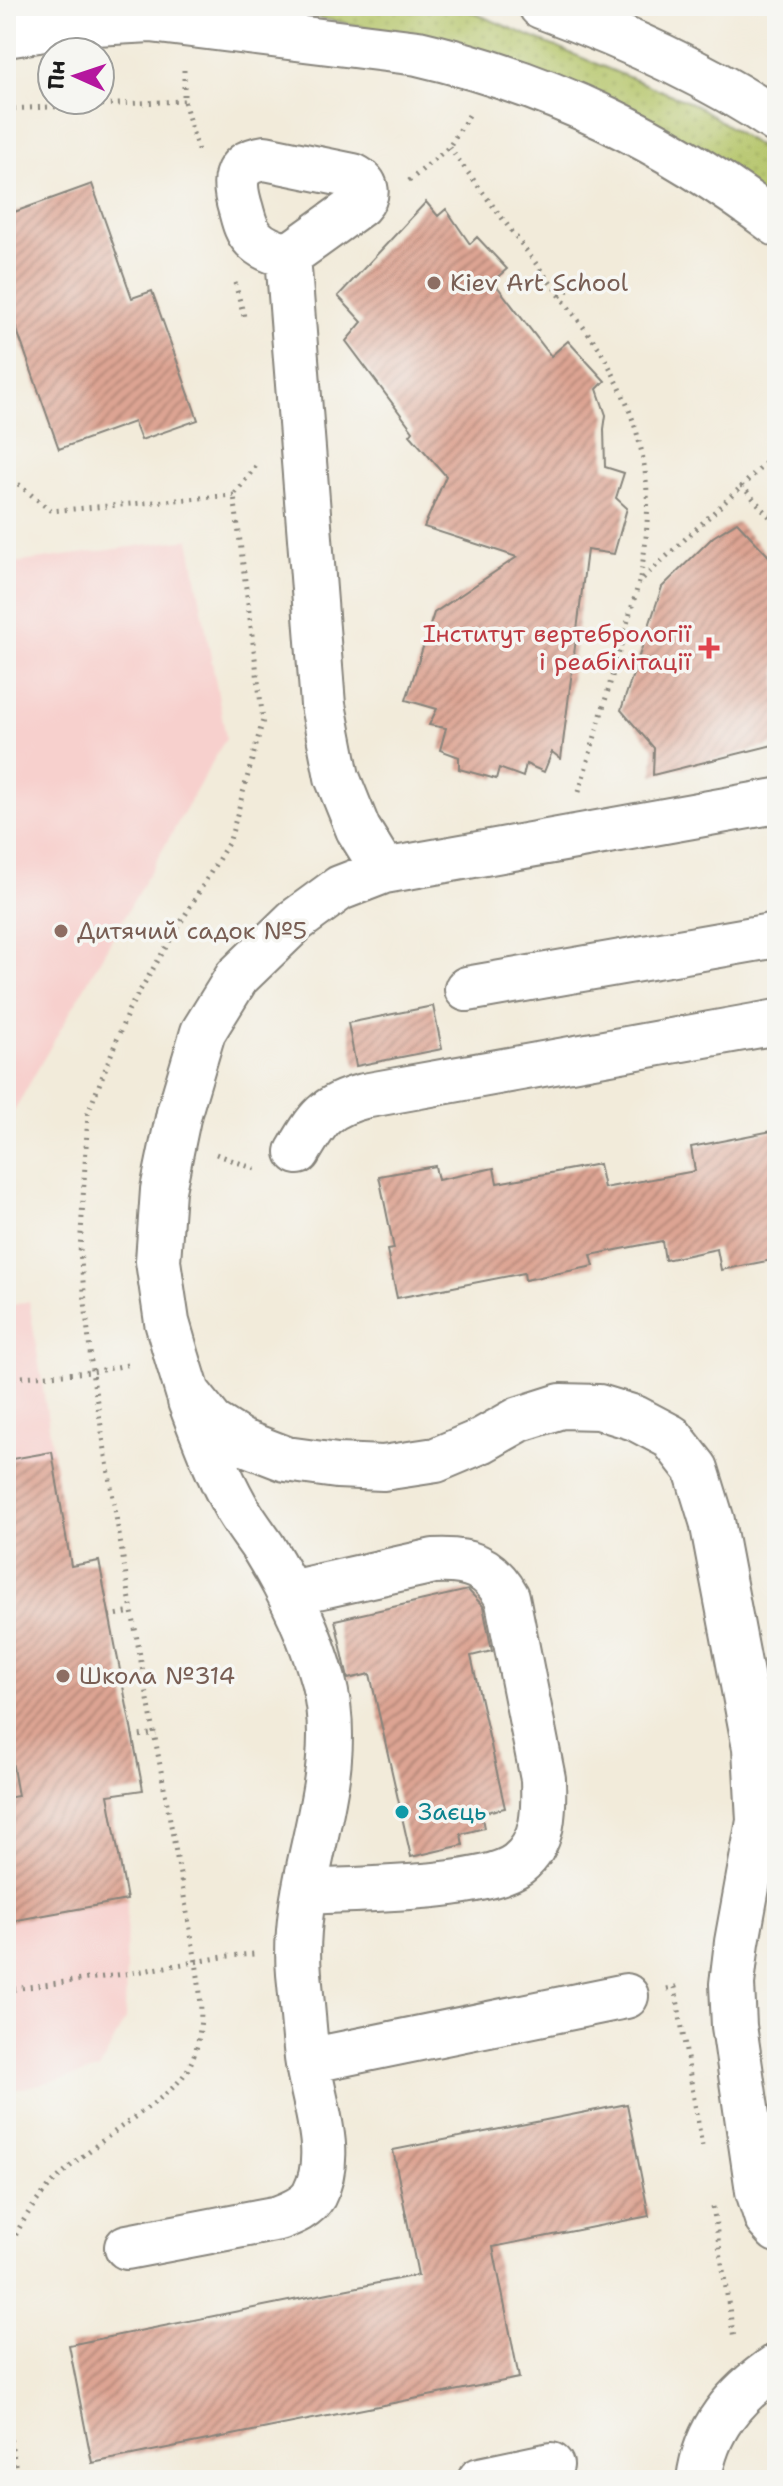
<svg xmlns="http://www.w3.org/2000/svg" width="783" height="2486" font-family="'Shantell Sans',sans-serif">
	<defs>
		<pattern id="grass-dots" width="8" height="8" patternUnits="userSpaceOnUse" patternTransform="scale(2)"><rect width="8" height="8" fill="#b4c467"/><path d="M2 2h.1M6 6h.1" fill="none" stroke="#9aa859" stroke-width="1.8" stroke-linecap="round"/></pattern>
		<pattern id="building-hatch" width="6" height="6" patternUnits="userSpaceOnUse" patternTransform="scale(2)"><rect width="6" height="6" fill="#dda493"/><path d="M-1 1l2-2M0 6l6-6M5 7l2-2" fill="none" stroke="#b28577"/></pattern>
	</defs>
	<rect width="100%" height="100%" fill="#f6f6f2"/>
	<filter id="ink" filterUnits="userSpaceOnUse"><feTurbulence type="fractalNoise" baseFrequency=".0125" numOctaves="2"/><feDisplacementMap in="SourceGraphic" scale="16" xChannelSelector="R" yChannelSelector="G"/><feConvolveMatrix kernelMatrix="1 2 1 2 8 2 1 2 1" color-interpolation-filters="sRGB"/></filter>
	<filter id="wash" filterUnits="userSpaceOnUse"><feTurbulence type="fractalNoise" baseFrequency=".006" numOctaves="4" result="noise"/><feDisplacementMap in="SourceGraphic" scale="32" xChannelSelector="R" yChannelSelector="G"/><feGaussianBlur stdDeviation="1.8" result="paint"/><feColorMatrix in="noise" values="0 0 0 0 0 0 0 0 0 0 0 0 0 0 0 0 0 1.4 0 .05"/><feComposite in="paint" operator="in"/></filter>
	<g filter="url(#wash)">
		<rect width="100%" height="100%" fill="#f2ebda"/>
		<path fill="#f7d0cd" d="M189,539L226,738L6,1125V564Z
			M29,1301L71,1565L99,1561L143,1790L108,1795L127,1900L125,2019L99,2070L6,2092V1307Z"/>
		<path fill="url(#grass-dots)" stroke="#687042" stroke-width="2" d="M255,6H457L698,106L777,159V204L418,37Z"/>
		<g id="blocks">
			<path fill="url(#building-hatch)" d="M92,184L132,298L152,291L198,420L141,440L134,422L59,449L6,299V215Z
				M426,202L438,216L446,209L470,244L477,237L507,269L493,281L551,356L568,341L605,381L597,389L606,415L604,429L605,467L624,473L616,498L627,508L614,554L587,550L561,759L552,752L544,772L526,764L523,777L499,768L496,779L459,769V757L440,750L446,728L429,725L437,709L406,700L434,613L517,557L424,527L446,476L410,435L413,431L346,341L362,322L338,296Z
				M737,522L777,565V744L653,775L654,748L621,710L662,587L713,537Z
				M433,1006L442,1049L356,1066L348,1023Z
				M777,1130V1247L771,1249L772,1260L721,1270L717,1249L665,1260L662,1241L591,1255L594,1266L525,1280L524,1273L397,1298L387,1250L394,1249L379,1176L435,1166L438,1180L494,1168L497,1183L599,1164L604,1188L695,1171L691,1147Z
				M52,1452L71,1566L99,1561L143,1790L108,1795L127,1900L6,1922V1798L18,1796L6,1727V1460Z
				M468,1590L483,1606L492,1651L471,1656L505,1808L481,1813L484,1828L461,1834L463,1845L411,1857L370,1674L348,1679L335,1620Z
				M627,2104L649,2216L493,2247L519,2378L92,2463L69,2345L418,2275L393,2150Z"/>
		</g>
	</g>
	<g filter="url(#ink)">
		<use href="#blocks" fill-opacity="0" stroke="#87847b" stroke-width="2"/>
		<g fill="none" stroke-linecap="round" stroke-linejoin="round">
			<g stroke="#87847b" stroke-width="48">
				<path id="minor" d="M541,6C622,36 705,72 777,121
					M6,35L76,24L151,20L418,53C552,84 668,141 777,224
					M288,256C276,252 263,249 254,239C246,231 244,221 241,210C233,184 231,163 265,158L353,176C367,183 370,193 359,205L288,256L323,705L337,777L358,829L384,871
					M777,801L384,871L340,888L295,921L237,977L203,1032L179,1113L163,1190L158,1261L167,1322L177,1357L188,1393L212,1423L242,1442L286,1459L337,1466L383,1468L436,1460L481,1441L520,1419L561,1406L599,1407L635,1418L671,1437L696,1469L712,1521L755,1748L759,1821L737,1942L732,1984L734,2026L758,2191L767,2219L777,2230
					M467,989L777,935
					M298,1152C318,1118 325,1106 364,1096L777,1022
					M290,1593L434,1561C468,1559 490,1566 507,1597L543,1779C544,1809 545,1843 518,1864C484,1890 350,1889 304,1892
					M308,2061L626,1996
					M127,2247L279,2218C292,2213 307,2207 314,2195C336,2154 313,2102 307,2058C304,2030 302,2002 299,1974C290,1874 350,1780 323,1680C310,1632 289,1589 263,1547C254,1534 244,1521 236,1507C217,1473 204,1438 190,1401
					M480,2480L551,2465
					M699,2480C705,2429 735,2394 777,2366"/>
			</g>
			<path stroke="#87847b" stroke-width="5" stroke-dasharray="2 6" stroke-linecap="butt" d="M184,70V101L198,151
				M6,109L184,101
				M449,147L599,348C645,427 658,492 639,582
				M409,181L449,147L471,112
				M235,283L245,320
				M560,296L575,285
				M777,452L742,486L777,525
				M6,474L51,511L234,495
				M579,792L639,582L742,486
				M216,1154L255,1169
				M6,1378L92,1372L132,1364
				M109,1616L132,1612
				M132,1737L156,1733
				M6,1757H11
				M667,1989L675,1987L702,2146
				M6,1990L125,1974L229,1956L254,1954
				M713,2207L734,2339
				M6,2257C31,2190 76,2160 132,2119C152,2104 179,2088 190,2065C206,2031 201,1996 196,1962L132,1612L92,1372L80,1251L88,1113L129,1009L230,840L263,720L234,495L258,463
				M6,2416L18,2480"/>
			<use href="#minor" stroke="#fff" stroke-width="44"/>
		</g>
	</g>
	<g fill="#8d6e63" stroke="#f6f6f2" stroke-width="3">
		<circle cx="434" cy="283" r="8"/>
		<circle cx="61" cy="931" r="8"/>
		<circle cx="63" cy="1676" r="8"/>
	</g>
	<path fill="#e0444e" stroke="#f6f6f2" stroke-width="3" d="M705 636h8v8h8v8h-8v8h-8v-8h-8v-8h8z"/>
	<circle fill="#0f9aa8" stroke="#f6f6f2" stroke-width="3" cx="402" cy="1812" r="8"/>
	<g text-anchor="middle" dominant-baseline="central" stroke-width="7" stroke-linejoin="round" paint-order="stroke">
		<g font-size="24" fill="#785e54" stroke="#f6f6f2" text-anchor="start">
			<text x="450" y="283">Kiev Art School</text>
			<text x="77" y="931">Дитячий садок №5</text>
			<text x="79" y="1676">Школа №314</text>
		</g>
		<g font-size="24" fill="#be3a42" stroke="#f6f6f2" text-anchor="end">
			<text x="691" y="634">Інститут вертебрології<tspan x="691" dy="28">і реабілітації</tspan></text>
		</g>
		<g font-size="24" fill="#0d838f" stroke="#f6f6f2" text-anchor="start">
			<text x="418" y="1812">Заєць</text>
		</g>
	</g>
	<rect width="783" height="2486" fill="none" stroke="#f6f6f2" stroke-width="32"/>
	<g transform="translate(76 76) rotate(273)"><circle r="38" fill="#f6f6f2" stroke="#9f9f9c" stroke-width="2"/>
	<path d="M0-6L14 30L0 20L-14 30Z" fill="#b5179e"/>
	<text y="-12" font-size="22" font-weight="bold" text-anchor="middle" fill="#1c1c1c">Пн</text>
	</g>
</svg>
